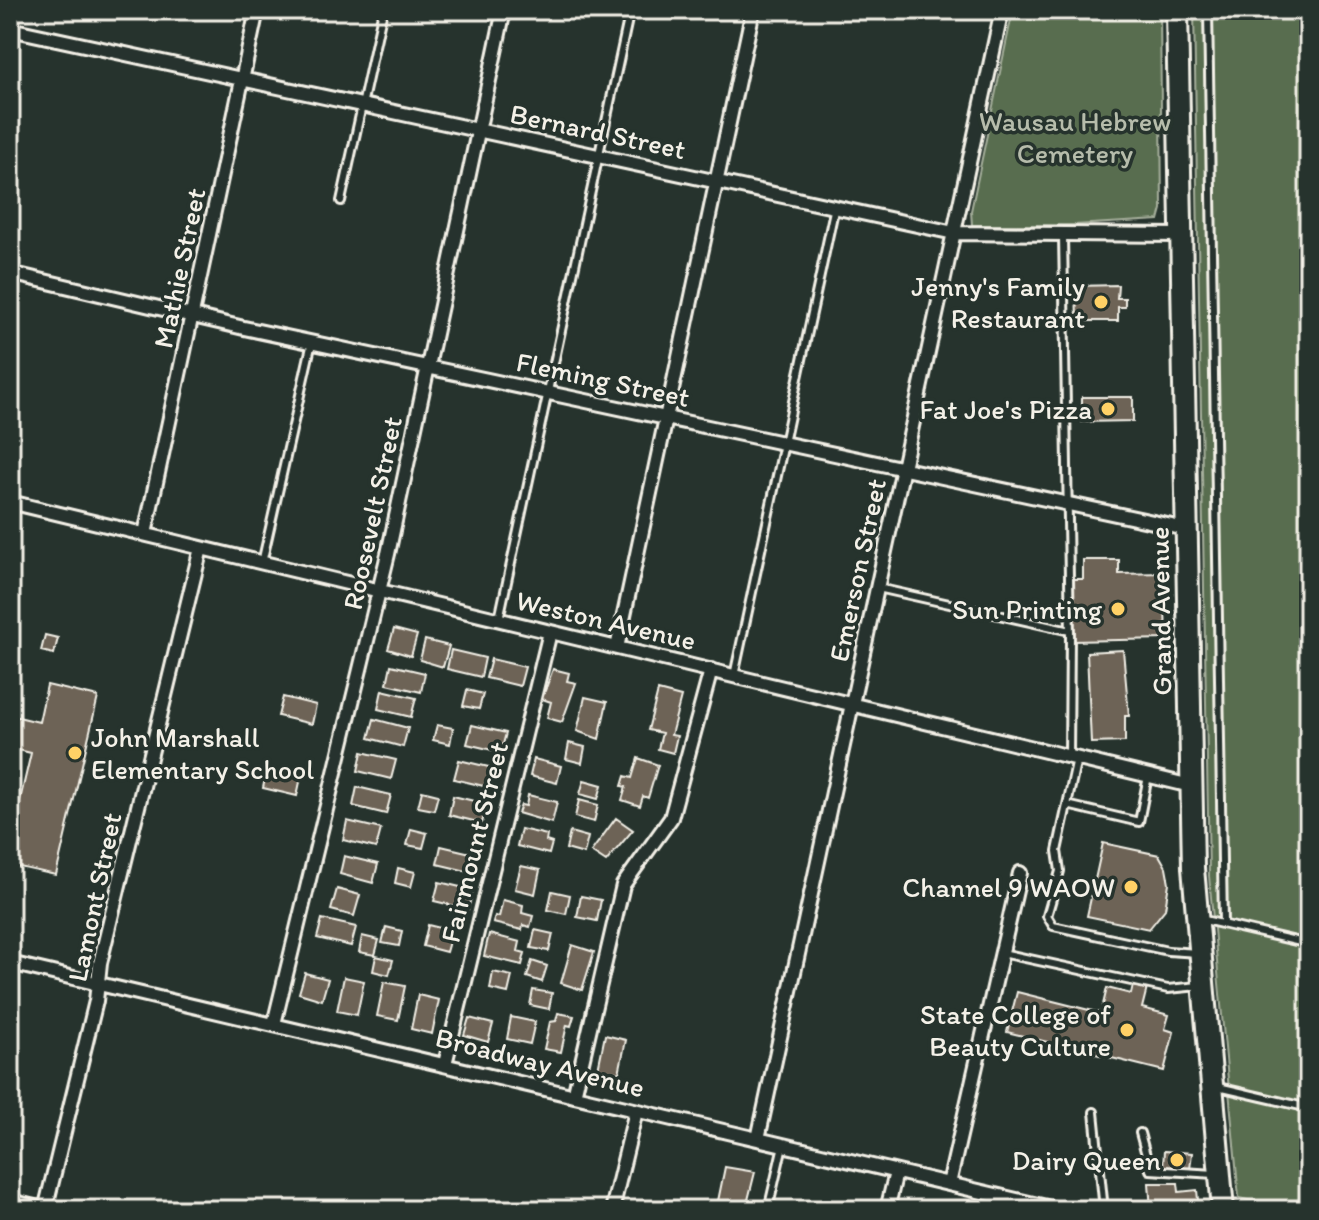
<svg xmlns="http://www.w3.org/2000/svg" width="1319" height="1220" font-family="Itim,sans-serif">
	<rect width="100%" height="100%" fill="#26332d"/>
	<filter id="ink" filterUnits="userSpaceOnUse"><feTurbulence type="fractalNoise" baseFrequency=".0125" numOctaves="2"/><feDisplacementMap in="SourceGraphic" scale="16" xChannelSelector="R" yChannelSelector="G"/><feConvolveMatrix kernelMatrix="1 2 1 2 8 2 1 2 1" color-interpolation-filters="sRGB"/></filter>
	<g filter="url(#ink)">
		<path fill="#596d50" stroke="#a6af9c" stroke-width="2" d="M1013,10H1160L1162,209L1159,220L1074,225H972L971,211Z
			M1194,10H1309V1210H1290L1239,1198L1209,876Z"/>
		<path fill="#6d6356" stroke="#f4f1e8" stroke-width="2" d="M1118,285L1117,298H1125V307H1118V321H1077L1076,286Z
			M1082,397H1133V421L1082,422Z
			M1083,560H1119V574L1164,573L1166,639L1072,641L1070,579H1083Z
			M394,629L417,635L411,656L388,649Z
			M45,635L58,638L54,654L41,651Z
			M425,640L449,646L443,667L420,660Z
			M451,650L485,658L481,677L447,669Z
			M1123,650L1129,716H1125V742L1091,743L1087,652Z
			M491,659L525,667L520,686L486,678Z
			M391,665L425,673L421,692L387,684Z
			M553,669L569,673L567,681L576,683L562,722L547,718L551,702L542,699Z
			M47,685L98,697L56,875L10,865V798L20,800L31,753L10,748V715L39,722Z
			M382,690L416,698L411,717L378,709Z
			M467,690L483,694L479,709L463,706Z
			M658,691L681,697L671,735L677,736L673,753L658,749L662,733L648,730Z
			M283,697L316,705L312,724L278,716Z
			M585,697L607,702L599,739L577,731Z
			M374,719L408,728L403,747L369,738Z
			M437,725L453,728L450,744L433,740Z
			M472,725L506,733L501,752L467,744Z
			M569,743L585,747L582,763L566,759Z
			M362,752L396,760L391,779L358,771Z
			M638,758L658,765L648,798L643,796L640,806L622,800L626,787L622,786L625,776L632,778Z
			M534,759L561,766L557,783L530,776Z
			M459,760L493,768L488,787L454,779Z
			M267,769L301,777L297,796L263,788Z
			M584,780L602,785L598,799L580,794Z
			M357,787L391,795L386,814L353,806Z
			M422,791L438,795L434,810L418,807Z
			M528,795L557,802L552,823L518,813L521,805L526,806Z
			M453,796L487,804L482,823L449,815Z
			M579,800L598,805L594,822L575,817Z
			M616,818L633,830L606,862L591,852Z
			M347,821L381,829L376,848L343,840Z
			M411,829L427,833L423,848L407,845Z
			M521,829L547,835L546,841L552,843L549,854L517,846Z
			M570,832L588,837L584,854L566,849Z
			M1103,843L1159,855L1166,867L1169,883L1165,909L1149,929L1087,916Z
			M441,846L475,854L471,872L437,864Z
			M344,856L378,864L373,883L340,874Z
			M521,866L540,870L535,894L515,889Z
			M398,868L415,872L411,887L395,883Z
			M439,882L473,890L468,909L434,901Z
			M337,889L360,895L354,916L331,910Z
			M552,891L570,895L566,914L548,910Z
			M581,896L601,900L597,921L577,917Z
			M503,900L523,905L522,913L533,916L530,927L523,925L522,930L493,923L495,916L499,917Z
			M322,919L356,927L351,946L317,938Z
			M428,925L452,931L446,952L423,946Z
			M386,927L402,931L399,946L382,943Z
			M535,930L553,934L549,951L531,948Z
			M489,934L520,942L518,951L525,953L522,965L484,956Z
			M362,936L379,940L375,955L359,952Z
			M572,945L594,952L582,990L561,983Z
			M376,956L393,960L389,975L373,971Z
			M532,961L547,966L542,982L527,977Z
			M493,972L512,976L508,993L490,989Z
			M305,973L328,979L322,1000L299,993Z
			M344,977L364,981L357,1015L337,1011Z
			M384,982L405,986L398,1020L377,1016Z
			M1133,985L1147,988L1142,1008L1169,1015L1165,1029L1174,1032L1164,1071L1007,1032L1017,992L1101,1013L1107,988L1131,994Z
			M533,990L552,993L549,1009L530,1005Z
			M418,995L439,1000L432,1034L411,1029Z
			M558,1013L574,1016L571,1026L567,1025L561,1052L544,1049L550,1022L556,1021Z
			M511,1017L535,1022L530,1044L507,1039Z
			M469,1018L493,1024L488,1042L464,1035Z
			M605,1035L626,1040L619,1073L598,1069Z
			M1164,1151L1192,1153L1190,1169L1163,1167Z
			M725,1167L755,1172L746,1208L718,1201Z
			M1149,1183H1178L1179,1192L1197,1190L1199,1210H1151Z"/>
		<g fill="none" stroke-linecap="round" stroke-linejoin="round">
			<g stroke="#f4f1e8" stroke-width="12">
				<path id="lane" d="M1208,10L1223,923
					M341,201L383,10
					M1063,236L1070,635L1069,757
					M262,563L312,342
					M878,588L1070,631
					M499,619L630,10
					M734,676L835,206
					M1077,759L1057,851L1060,871L1047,916L1053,926L1168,951L1198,953
					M1067,805L1139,822L1148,776
					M1200,919L1309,944
					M1002,953L1168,989L1199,986
					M1214,1086L1309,1108
					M1094,1112L1104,1210
					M1140,1133L1150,1170L1215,1174
					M1226,1207L1266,1210
					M768,1210L783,1145"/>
			</g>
			<g stroke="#f4f1e8" stroke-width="18">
				<path id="street" d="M10,29L954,233L1181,235
					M10,273L244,328L1186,529
					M10,502L1191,786
					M145,534L257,10
					M617,648L753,10
					M10,963L1059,1210
					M274,1024L388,554L504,10
					M445,1064L550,632
					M574,1096L623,885L671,818L711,670
					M758,1139L1002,10
					M949,1184L1020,873
					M10,1201L47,1210
					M45,1210L96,1001L100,963L201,548
					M612,1210L636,1111
					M887,1210L896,1172"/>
			</g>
			<g stroke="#f4f1e8" stroke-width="26">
				<path id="primary" d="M1177,10L1193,868L1223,1210"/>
			</g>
			<use href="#lane" stroke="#26332d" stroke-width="6"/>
			<use href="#street" stroke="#26332d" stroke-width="12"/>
			<use href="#primary" stroke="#26332d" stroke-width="20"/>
		</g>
	</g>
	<g fill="#ffd166" stroke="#26332d" stroke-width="3">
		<circle cx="1101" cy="302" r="8"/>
		<circle cx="1108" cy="409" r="8"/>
		<circle cx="1118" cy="609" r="8"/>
		<circle cx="75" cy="753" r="8"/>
		<circle cx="1131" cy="887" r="8"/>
		<circle cx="1127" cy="1030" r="8"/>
		<circle cx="1177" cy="1160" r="8"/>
	</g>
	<g text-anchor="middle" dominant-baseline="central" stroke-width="7" stroke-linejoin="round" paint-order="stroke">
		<g font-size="28" fill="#b6bcab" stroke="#26332d">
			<text x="1075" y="121">Wausau Hebrew<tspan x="1075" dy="32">Cemetery</tspan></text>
		</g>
		<g font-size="28" fill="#f4f1e8" stroke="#26332d">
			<text transform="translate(598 131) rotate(12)">Bernard Street</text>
			<text transform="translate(179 268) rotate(-78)">Mathie Street</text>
			<text transform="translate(603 379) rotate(12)">Fleming Street</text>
			<text transform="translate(372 513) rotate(-78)">Roosevelt Street</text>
			<text transform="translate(857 570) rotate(-78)">Emerson Street</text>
			<text transform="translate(1160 611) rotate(-91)">Grand Avenue</text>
			<text transform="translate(606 620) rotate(13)">Weston Avenue</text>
			<text transform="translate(474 842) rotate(-76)">Fairmount Street</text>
			<text transform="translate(94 897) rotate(-78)">Lamont Street</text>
			<text transform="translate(540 1062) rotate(14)">Broadway Avenue</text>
		</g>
		<g font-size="28" fill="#f4f1e8" stroke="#26332d" text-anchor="end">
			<text x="1085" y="286">Jenny's Family<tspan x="1085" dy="32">Restaurant</tspan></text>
			<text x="1092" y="409">Fat Joe's Pizza</text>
			<text x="1102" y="609">Sun Printing</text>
			<text x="91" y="737" text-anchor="start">John Marshall<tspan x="91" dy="32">Elementary School</tspan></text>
			<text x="1115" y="887">Channel 9 WAOW</text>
			<text x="1111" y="1014">State College of<tspan x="1111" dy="32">Beauty Culture</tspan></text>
			<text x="1161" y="1160">Dairy Queen</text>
		</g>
	</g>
	<rect width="1319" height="1220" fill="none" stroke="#26332d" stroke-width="40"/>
	<rect x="20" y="20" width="1279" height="1180" fill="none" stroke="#f4f1e8" stroke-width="3" filter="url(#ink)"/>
</svg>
